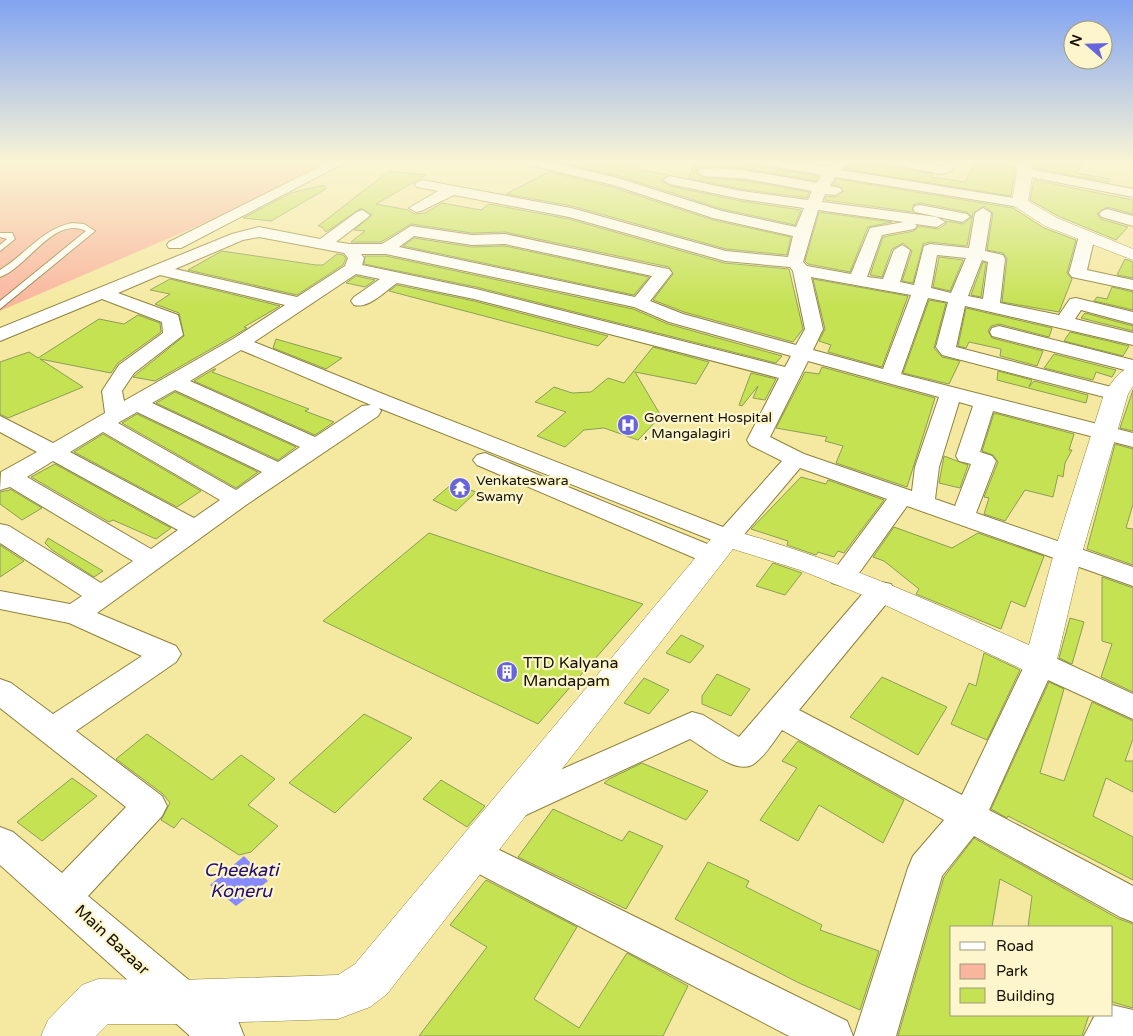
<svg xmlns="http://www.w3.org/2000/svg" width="1133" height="1036" font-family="'Varela Round',sans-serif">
	<rect width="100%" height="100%" fill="#f5e9a1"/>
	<path fill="#f9b59d" d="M0,161H348L0,311Z"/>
	<path fill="#878aff" d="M244,856L268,881L236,906L210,885Z"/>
	<path fill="#c5e253" stroke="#8c9c5a" d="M552,161H644L637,169L668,175L661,181L670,186L741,201L801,210L795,225L722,209L619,176Z
		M734,161H755L764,167L819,176L816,181L754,170L718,166L704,167L695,171L704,178L747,181L809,192L807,198L741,189L688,178L696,162L732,165Z
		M849,161H887L890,166L933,174L931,177L965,182L976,161H1013L1015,172L1011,196L844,169L848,167Z
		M1031,161H1086L1076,173L1110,179L1108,182L1033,168Z
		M389,171L426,175L376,204L408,210L415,214L425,213L442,203L481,210L489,204L569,219L724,263L789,269L803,329L793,342L684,312L653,300L673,274L669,267L505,232L472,233L411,224L381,242H351L365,231L354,230L372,215L361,208L326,232L322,227L318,226Z
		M549,172L612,187L713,220L791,237L787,255L726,249L572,206L506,194Z
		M836,179L1013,208L1044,228L1076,240L1067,273L1072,279L1059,312L1002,302L1007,258L1003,253L987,250L993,213L984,206L973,213L967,246L930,242L923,244L913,283L902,281L912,251L903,243L892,249L882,277L870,275L883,237L914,231L919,226L938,229L946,224V221L963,224L972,217L967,212L920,203L913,205V212L825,200L826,196L836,197L844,191L840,186L833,185Z
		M1034,180L1133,200V214L1107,207L1097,214L1101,219L1128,227L1116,240L1058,216L1030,200Z
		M324,185L326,189L271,221L243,218L291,193Z
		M819,212L892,222L868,227L850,272L808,264L805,261Z
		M414,238L472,247L505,246L649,277L634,295L403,246Z
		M222,251L316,265H323L337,254L343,255L346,258L343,265L297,295L188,270Z
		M365,256H386L633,309L668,324L782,356L776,363L476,287L364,264Z
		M939,257L963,260L950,291L933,287Z
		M1125,259L1133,262V278L1117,275Z
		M983,262L986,263L981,297L971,295Z
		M356,276L375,280L365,287L346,283Z
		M170,279L280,306L244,327L247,328L232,337L155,381L133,377L184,336L179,313L155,304L170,294L150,290Z
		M813,279L908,296L882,367L828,352L831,345L819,341L825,329Z
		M397,285L474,301L608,336L598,346L389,291Z
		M1112,287L1133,292V310L1094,301L1097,297L1107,299Z
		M929,300L946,303L934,348L942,357L960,361L949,384L903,373Z
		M966,308L1052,328L1049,337L999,324L991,326L988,331L992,338L1043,351L1037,366L1000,356L1001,349L969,342L966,348L958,346Z
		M1085,313L1133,326V331L1081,318Z
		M138,315L160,323L161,332L118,363L111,373L40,359L83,387L8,418L0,414V362L29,352L38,358L99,319L124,324Z
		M1070,332L1129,346L1123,356L1064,341Z
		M276,339L342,358L326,369L273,348Z
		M653,347L709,362L696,384L635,372L661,416L638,440L604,428L584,430L565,447L537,436L566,412L535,402L554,387L572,393L591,392L608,378L624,383Z
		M1054,354L1116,370L1112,377L1096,372L1093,380L1044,368Z
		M822,367L935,398L907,487L836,463L843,446L825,441L827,437L776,428L805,372L819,374Z
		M214,369H216L212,372L309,409L305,411L334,422L315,435L194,381Z
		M998,371L1032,380L1029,387L1034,381L1088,395L1086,403L997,380Z
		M751,373L776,379L765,400L753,398L758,386L742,406L739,405Z
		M1133,390V431L1120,428Z
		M175,392L296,447L278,460L156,403Z
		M994,413L1074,434L1069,450H1072L1065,463L1063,477L1058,475L1053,497L1025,490L1005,521L984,514L989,498L984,497L998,462L993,455L982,451Z
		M137,414L258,472L236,488L122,423Z
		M103,434L201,491L177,507L74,452Z
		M1115,444L1133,449V504L1126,528L1133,529V565L1087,549Z
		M944,456L968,465L960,488L939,483Z
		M55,464L156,520L171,528L156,539L113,520L109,522L31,477Z
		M801,477L826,484L828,480L884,500L844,553L838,551L834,557L818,552L816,555L787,545L788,541L751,529Z
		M453,483L476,492L456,511L433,500Z
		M10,490V489L42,508L22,520L0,504V492Z
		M894,527L952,548L978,533L1044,556L1025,607L1011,601L1001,629L916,594L919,589L884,561L873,557Z
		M429,533L545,572L643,604L538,724L323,621Z
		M48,538L103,571L94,577L52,550L45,543Z
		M0,545L24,561L0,577Z
		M773,563L802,573L785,595L756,586Z
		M1102,577L1133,588V692L1101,677L1112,644L1102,641Z
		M1070,618L1084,622L1072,664L1059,658Z
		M681,635L704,646L690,663L666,653Z
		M984,653L1020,670L987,740L951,724L969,683L976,686Z
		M717,674L750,689L731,716L702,704V696Z
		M882,677L947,707L918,755L850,717Z
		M644,678L669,690L649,714L624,703Z
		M1049,682L1064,689L1040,773L1064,781L1092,702L1133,721V739L1125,761H1133V792L1106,778L1093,816L1133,837V880L1008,816L1007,818L991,809Z
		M364,714L412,738L335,813L289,783Z
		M147,734L212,780L241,755L275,779L248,805L278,826L251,852L239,855L182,818L174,828L161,820L170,803L163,794L116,759Z
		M798,741L904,800L883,843L819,805L798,841L760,820L797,768L782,761Z
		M642,763L708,791L686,820L604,783L609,779Z
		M72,778L97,796L42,841L17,822Z
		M441,780L485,806L467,827L423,799Z
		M553,809L622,841L629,831L663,846L626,909L518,857Z
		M974,838L1119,919L1133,924V1008L1112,1002V927H1028L1032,896L1000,879L992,927H952V1015H1089L1082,1036H898L944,877Z
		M708,862L749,881L746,887L822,925L820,930L879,951L860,1010L799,983L675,919Z
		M486,880L577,927L534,999L579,1028L627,953L688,986L663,1036H419L487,947L450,925Z"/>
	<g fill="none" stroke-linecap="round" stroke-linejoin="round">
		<g stroke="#8d813b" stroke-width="2">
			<path id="lane" d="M72,223L84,224L95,231L0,309V301L86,231C54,215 28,267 0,277V270C25,255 42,229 72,223Z
				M0,233H12L15,239L0,251V245L7,239L0,237Z"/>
		</g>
		<g stroke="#8d813b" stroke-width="2">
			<path id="street" d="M331,161H348L181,248H169L167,245L169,242Z
				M523,161H545L618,178L722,211L796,227L804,208L741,199L670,184L663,180L670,176L741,191L808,200L812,191L747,179L704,176L697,172C707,160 799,180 817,183L822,175L764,165L757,161H786L828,167L835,161H847L841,170L1025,200L1027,203L1020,207L835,177L830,186L840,188L842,191L835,195L825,194L822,202L937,217L945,222L937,227L915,224L917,226L914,229L882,235L867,277L883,279L894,250L902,245L910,250L900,282L914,285L924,246L930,244L969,248L975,213L983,208L991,213L985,251L1003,255L1005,259L1000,303L1059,315L1070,299L1076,298L1133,312V324L1081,310L1075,319L1133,333V345L965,306L956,347L1123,390L1126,394L1123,398L1116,400L942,355L936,347L948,302L928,298L901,374L1133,433V447L993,411L980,452L992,456L996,461L976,513L1133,567V586L907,506L852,583L842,586L832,583L829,577L887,499L800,468L736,544L727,546L379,408L381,411L378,416L246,505L97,613L176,646L181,654L176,662L76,731L162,796L167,806L162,816L88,896L238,1021L244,1036H190L0,865V827L13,832L62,873L126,807L0,708V679L11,683L53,714L142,656L69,623L0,609V591L70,604L82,596L0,543V524L9,526L101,583L133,561L10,487L0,490L1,472L37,452L0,432V416L53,443L105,413L102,391L119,365L163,333L162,322L102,299L0,341V328L232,234L259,227L320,239L357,212L362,210L370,215L367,218L336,242L350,244H382L411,226L472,235L505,234L663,268L669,269L672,273L650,301L683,314L796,345L805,329L793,271L790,267L725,261L569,217L454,195L421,211L416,212L409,208L438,191L417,187L415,184L422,180L571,208L726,251L788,257L793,236L713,218L613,185L525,164ZM818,210L904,222L870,228L851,274L807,266L803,262ZM414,236L472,245L505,244L652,276L635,297L399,247ZM259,237L344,253L348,258L345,266L297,297L175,269L243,240ZM361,254H386L634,307L669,322L791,356L785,367L476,289L362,265L364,258ZM937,255L966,258L951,293L931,288ZM982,260L988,262L983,299L968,296ZM356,274L380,279L354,297L351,301L354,305C369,309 385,291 397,283L474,299L779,378L747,440L750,445L782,461L723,527L393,398L254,342ZM160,275L285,305L233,339L124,401L122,391L134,373L183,335L178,315L118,293ZM811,277L911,295L883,369L813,350L823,329ZM241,350L371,405L362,406L315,437L190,381ZM808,361L939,397L915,467L912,491L804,454L770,437ZM175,390L300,447L278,462L152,403ZM959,402L973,406L956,456L959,461L971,464L955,506L935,499L939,467ZM137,412L262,472L236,490L118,423ZM103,432L220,500L194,518L70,452ZM53,461L178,530L151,549L27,477Z
				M889,161H914L940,166L944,161H957L952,171L941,174L890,164Z
				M1025,168L1133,189V197L1020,175L1018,172L1020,169Z
				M920,205L967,214L970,217L962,222L915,212L913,209L915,206Z
				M1107,209L1133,216V226L1102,217L1099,214L1102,211Z
				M1087,231L1095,236L1087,270L1133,280V290L1072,277L1069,273L1079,236Z
				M999,326L1133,360V372L992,336L990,332L992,328Z
				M485,453L722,550L726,556L722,562L713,564L704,562L477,465L473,460L477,455Z
				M881,582L891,584L895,591L891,598L799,710L962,795L1029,656L1040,653L1051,656L1133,694V719L1048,680L989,810L1133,886V922L1120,917L974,836L942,876L896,1036H854L908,868L913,856L944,820L782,730C774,741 766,755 755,763C739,777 705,748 690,739L513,821L501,816L496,806L501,796L692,712L703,715L739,737L871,584Z
				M473,837L847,1021L853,1036H789L460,864L455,853L460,842Z
				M1112,1005L1133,1010V1036H1084L1095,1015H1112Z"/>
		</g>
		<g stroke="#8d813b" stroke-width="1">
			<path id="secondary" d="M1015,161H1029L1033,172L1028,201L1057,218L1133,249V260L1045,226L1014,206L1012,203L1017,172Z
				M1133,366V386L1128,394L1082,553L1056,664L1052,672L1040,676L1028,672L870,598L800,570L733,549L387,994L370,1007L338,1019L179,1024H108L96,1036H41L48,1020L82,985L98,979L179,980L338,975L355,964L717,532L727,529C832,557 930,601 1029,645L1054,553L1104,394C1112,382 1119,370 1133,366Z"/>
		</g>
		<use href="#lane" fill="#fff" fill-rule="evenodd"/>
		<use href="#street" fill="#fff" fill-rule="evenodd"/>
		<use href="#secondary" fill="#fff" fill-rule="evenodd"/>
	</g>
	<linearGradient id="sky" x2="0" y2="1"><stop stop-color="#81a3f1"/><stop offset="0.53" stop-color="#faf5d5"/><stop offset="1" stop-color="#faf5d5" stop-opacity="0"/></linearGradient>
	<rect width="1133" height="306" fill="url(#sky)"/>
	<defs>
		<g id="hospital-disc" transform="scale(1.125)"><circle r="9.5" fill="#6765de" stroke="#fdf6cc"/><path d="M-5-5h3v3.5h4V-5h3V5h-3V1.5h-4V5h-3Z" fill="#fff"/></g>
		<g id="temple-disc" transform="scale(1.125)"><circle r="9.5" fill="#6765de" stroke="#fdf6cc"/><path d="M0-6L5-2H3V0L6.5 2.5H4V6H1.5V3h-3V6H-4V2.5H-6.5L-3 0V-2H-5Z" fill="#fff"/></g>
		<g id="building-disc" transform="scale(1.125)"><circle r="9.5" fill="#6765de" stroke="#fdf6cc"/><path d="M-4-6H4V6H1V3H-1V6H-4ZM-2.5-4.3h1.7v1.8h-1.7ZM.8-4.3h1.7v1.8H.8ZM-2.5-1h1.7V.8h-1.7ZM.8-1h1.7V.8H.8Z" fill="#fff"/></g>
	</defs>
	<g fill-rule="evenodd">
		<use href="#hospital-disc" x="628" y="425"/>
		<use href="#temple-disc" x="460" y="488"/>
		<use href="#building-disc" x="507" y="672"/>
	</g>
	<g text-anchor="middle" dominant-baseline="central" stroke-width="4.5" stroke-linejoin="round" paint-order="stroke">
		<g font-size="14" fill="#151000" stroke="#fdf6cc" text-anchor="start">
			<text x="644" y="417">Governent Hospital<tspan x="644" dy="16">, Mangalagiri</tspan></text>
			<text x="476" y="480">Venkateswara<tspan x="476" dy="16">Swamy</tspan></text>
		</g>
		<g font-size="16" fill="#151000" stroke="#fdf6cc" text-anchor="start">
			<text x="523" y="663">TTD Kalyana<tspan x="523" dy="18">Mandapam</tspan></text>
		</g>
		<g font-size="16" fill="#151000" stroke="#fdf6cc">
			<text transform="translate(112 940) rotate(43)">Main Bazaar</text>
		</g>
		<g font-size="18" font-style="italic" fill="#230a74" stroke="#fdf6cc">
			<text x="241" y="870">Cheekati<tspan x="241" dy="21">Koneru</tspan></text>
		</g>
	</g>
	<rect x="950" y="926" width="162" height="90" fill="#fdf6cc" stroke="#a09a7a"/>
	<rect x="960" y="942" width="25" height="8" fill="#ffffff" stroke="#a09a7a"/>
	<text x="996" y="951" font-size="15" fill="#151000">Road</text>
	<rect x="960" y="964" width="25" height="15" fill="#f9b59d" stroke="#a09a7a"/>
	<text x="996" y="976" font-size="15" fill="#151000">Park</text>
	<rect x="960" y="988" width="25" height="15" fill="#c5e253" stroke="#a09a7a"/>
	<text x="996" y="1001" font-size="15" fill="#151000">Building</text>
	<g transform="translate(1088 45) rotate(290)"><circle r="24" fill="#fdf6cc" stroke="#a09a7a"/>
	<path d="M0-4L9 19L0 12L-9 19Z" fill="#6765de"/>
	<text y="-8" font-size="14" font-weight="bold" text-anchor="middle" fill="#151000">N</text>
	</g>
</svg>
